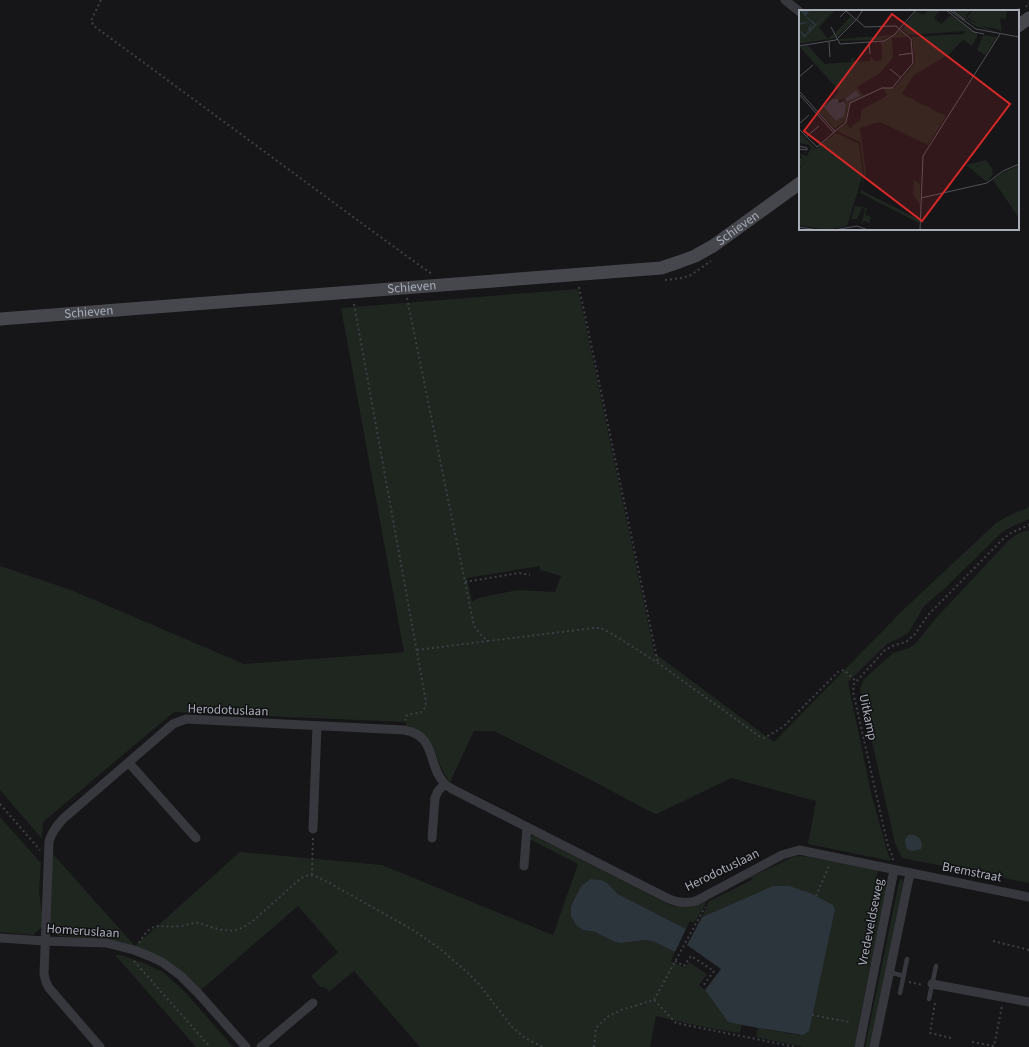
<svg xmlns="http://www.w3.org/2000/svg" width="1029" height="1047" font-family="'Source Sans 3',sans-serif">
	<rect width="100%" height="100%" fill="#161618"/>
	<path fill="#1e261f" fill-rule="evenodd" d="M578,289L654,651L653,652L774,742L903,610L996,523L1006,517L1029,507V519L1011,527L1001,533L944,589L924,606L909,632L902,637L887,644L848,682L871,793L886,847L891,861L808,844L816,801L731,778L657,814L653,813L591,780L494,731H474L450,782C433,763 438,731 406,726V722L174,712L43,822L42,839L0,790V566L71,590L244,664L394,653L404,652L341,308ZM540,566V570L561,576L555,592L518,590L478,598L472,602L467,578Z
		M1029,530V883L902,858L895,843L860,689L864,679L893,653L909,648L915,644L937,617L1009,540L1019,533Z
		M0,817L41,863L39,891L42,914V927L33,935L0,932Z
		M532,836H534L672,906C687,908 695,906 708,899L694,923L690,921L686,929L618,894L607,883L590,879L581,886L571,906L583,930L595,932L615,942L622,943L646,940L655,942L675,952L671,961L685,968L689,962L707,974L699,985L705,990L728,1022L742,1024L740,1033C711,1029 684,1023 656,1016L650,1047H420L354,971L329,992L326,988L320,987L311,976L338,952L298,906L201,990L185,974L105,939L59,936L53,934L50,929L51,852L135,946L240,852L382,865L553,935L578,864L529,839Z
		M798,856L809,857L878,870L877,877L886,879L887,883L854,1047H804L756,1037L758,1028L799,1035L808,1031L835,910L766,889L702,917L709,901L752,880L751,877L793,857Z
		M901,879H902L903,883L870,1047H865L899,882Z
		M115,955H120L144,963L163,972L185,992L233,1047H196Z"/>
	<path fill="#2c353c" d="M908,835C917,833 924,840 921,849L914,851L908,850L906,847L905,840Z
		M590,879L601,880L607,883L618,894L686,929L675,952L655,942L646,940L621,943L615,942L595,932L583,930L577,926L571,916V906L581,886Z
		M773,886H789L810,893L833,905L835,910L809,1031L803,1035L758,1028L728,1022L705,990L721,969L687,945L702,917Z"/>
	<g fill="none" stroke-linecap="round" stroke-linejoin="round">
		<path stroke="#3d3f44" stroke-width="2" stroke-dasharray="2 3" stroke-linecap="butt" d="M101,0L91,21L94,26L360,222L419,265L432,274
			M1027,7L1026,5L1029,3
			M1013,11L1020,9H1021
			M665,280L682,278L691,275L711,261
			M579,287L658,663
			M407,298L474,626L481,635L488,641L594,628H601L614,635L658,663L755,733L759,736L764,738L783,727L839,671L844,670L856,681
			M354,304L426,702C424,718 416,710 406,716L405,720
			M465,582L519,573L530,575
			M417,650L488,641
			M0,804L40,850
			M893,860L892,855L888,846L854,696L853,692L854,684L885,650L895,645L906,642L915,634L928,615L1003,539L1011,533L1029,525
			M312,875L313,838
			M816,896L829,866
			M993,941L1029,950
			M139,943C154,918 158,929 181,926C187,925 194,922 199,923C203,924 207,926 211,927C230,933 239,932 254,920L300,879C310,872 314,876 324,880L413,930L439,948L468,973L479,984L512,1027L525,1038L543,1047
			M134,961L210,1047
			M675,961L684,966L691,956L714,971L703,986
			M909,982L923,985
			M654,1000L676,1023L796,1047
			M935,1003L930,1033L951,1038
			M812,1015L849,1022
			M972,1042L994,1046L1002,1006
			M594,1047L596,1028L607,1017L621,1010L654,1000L705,907"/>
		<path stroke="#37383d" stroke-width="4.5" d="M889,972L904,976
			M900,993L907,959
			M929,999L936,966"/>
		<path stroke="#37383d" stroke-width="9" d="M785,0L800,12
			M129,763L196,838
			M313,829L317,727
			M432,838L435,798L438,791L445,784
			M524,866L527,827
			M0,938L45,941L106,943L134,950L149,956L162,962L181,976L198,993L246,1047
			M932,984L1029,1002
			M100,1047L49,988L46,982L44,974L49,841C52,832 57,825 64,818L173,724L186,719L404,730C437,735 427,765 444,783C446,786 450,787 452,789L669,899C678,903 686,904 696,901L782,855L799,850L1029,897
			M261,1047L313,1003
			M859,1047L894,870
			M874,1047L910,873"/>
		<g stroke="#45474d" stroke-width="13">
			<path d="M1018,26L1029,18"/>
			<path id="s1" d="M0,319L661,268L679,262L695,256L713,246L800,183"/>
		</g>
	</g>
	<g text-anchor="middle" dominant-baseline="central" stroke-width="3" stroke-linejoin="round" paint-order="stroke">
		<g font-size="13" fill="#a8adb8" stroke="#111113">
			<text stroke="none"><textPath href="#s1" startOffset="750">Schieven</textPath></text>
			<text stroke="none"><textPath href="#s1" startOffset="413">Schieven</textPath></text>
			<text stroke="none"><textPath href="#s1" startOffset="89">Schieven</textPath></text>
			<text transform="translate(228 710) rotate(2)">Herodotuslaan</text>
			<text transform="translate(868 717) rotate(78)">Uitkamp</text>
			<text transform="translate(722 870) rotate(-26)">Herodotuslaan</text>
			<text transform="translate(972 872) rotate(11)">Bremstraat</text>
			<text transform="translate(871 922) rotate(-79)">Vredeveldseweg</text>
			<text transform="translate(83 931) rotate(4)">Homeruslaan</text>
		</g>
	</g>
	<g transform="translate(799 10)">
		<rect width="220" height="220" fill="#161618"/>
		<path d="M0,0H36L20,17L29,29L36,22V28L0,34ZM130,0H141L135,8L142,14L152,5L178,23V27L173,36L164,30L150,44L115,65L103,84L147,106L129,135L81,112L61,118L67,162L63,178L65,162L61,132L38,121L47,113L51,118L61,110L63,99L86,87L88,85L84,78H95L116,53L113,27L164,24L167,21L110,25L103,19L117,1L124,5ZM154,0H172L167,6L170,10L199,23L176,16ZM174,0H208L207,9L201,8L203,23L201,20L180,15L168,7ZM52,6L56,10L37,28V22ZM101,20L110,27L93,28L94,48L81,63L58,77L64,85L71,83L50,94L46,111L36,119L17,98L19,100L29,91L26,96L45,106L47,92L59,87L56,81L46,89L32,91L40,81L1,37L9,36L26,54L52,52V49L55,47L56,52L71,51L72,46L75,51L83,50L82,32L92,28ZM93,25L83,30L39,31V29ZM184,25L198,27L186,45L178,40ZM2,123L17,139L37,123L60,134L64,164L48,216L28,220L0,215V159L9,149L0,158V147L5,149L0,144L8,146L12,138L10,135L0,133ZM187,150L193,158L194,164L188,172L167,155ZM220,155V208L194,170L203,163ZM115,170L121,174V195L114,184ZM62,180L121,210L120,213L61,183ZM56,196L68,198L66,205L72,207L70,213L65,211L62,215L66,199L63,198L58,209H52Z" fill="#1e261f"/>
		<path d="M0,0H11L7,6L17,14L32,0L5,28L0,20L6,25L10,21L9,19L11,14L7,13L1,15L0,13L6,12L10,13L12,15L10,19L15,15ZM57,80L61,86L47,92L46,89ZM33,89H39L40,93L45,91L47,95L45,106L37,111L25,97Z" fill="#2c353c"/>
		<path fill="none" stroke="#505258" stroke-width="1" d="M147,0L175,22L185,24M150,0L177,19L220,27M153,0L166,10M32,17L41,34L85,31L95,25L117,0M30,32L31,47M70,32L71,44M0,36L37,30L57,10L64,0M100,45L114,43M91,59L102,68M0,67L14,55M0,81L36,121M0,84L35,123M0,114L10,105M0,119L18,137L47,112L51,93L83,78H93L114,53L112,29L97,16L66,17L47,1L41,7M7,127L20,116M0,136L8,138V140L0,139M122,188L188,173L204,161L220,154M0,217L19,220M35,220L58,216L69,220M121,220L124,146L201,24"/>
		<path fill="#d62828" fill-opacity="0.15" stroke="#d62828" stroke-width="2" d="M93,4L211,94L123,211L5,121Z"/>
		<rect width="220" height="220" fill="none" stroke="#a8adb8" stroke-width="2"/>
	</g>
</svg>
